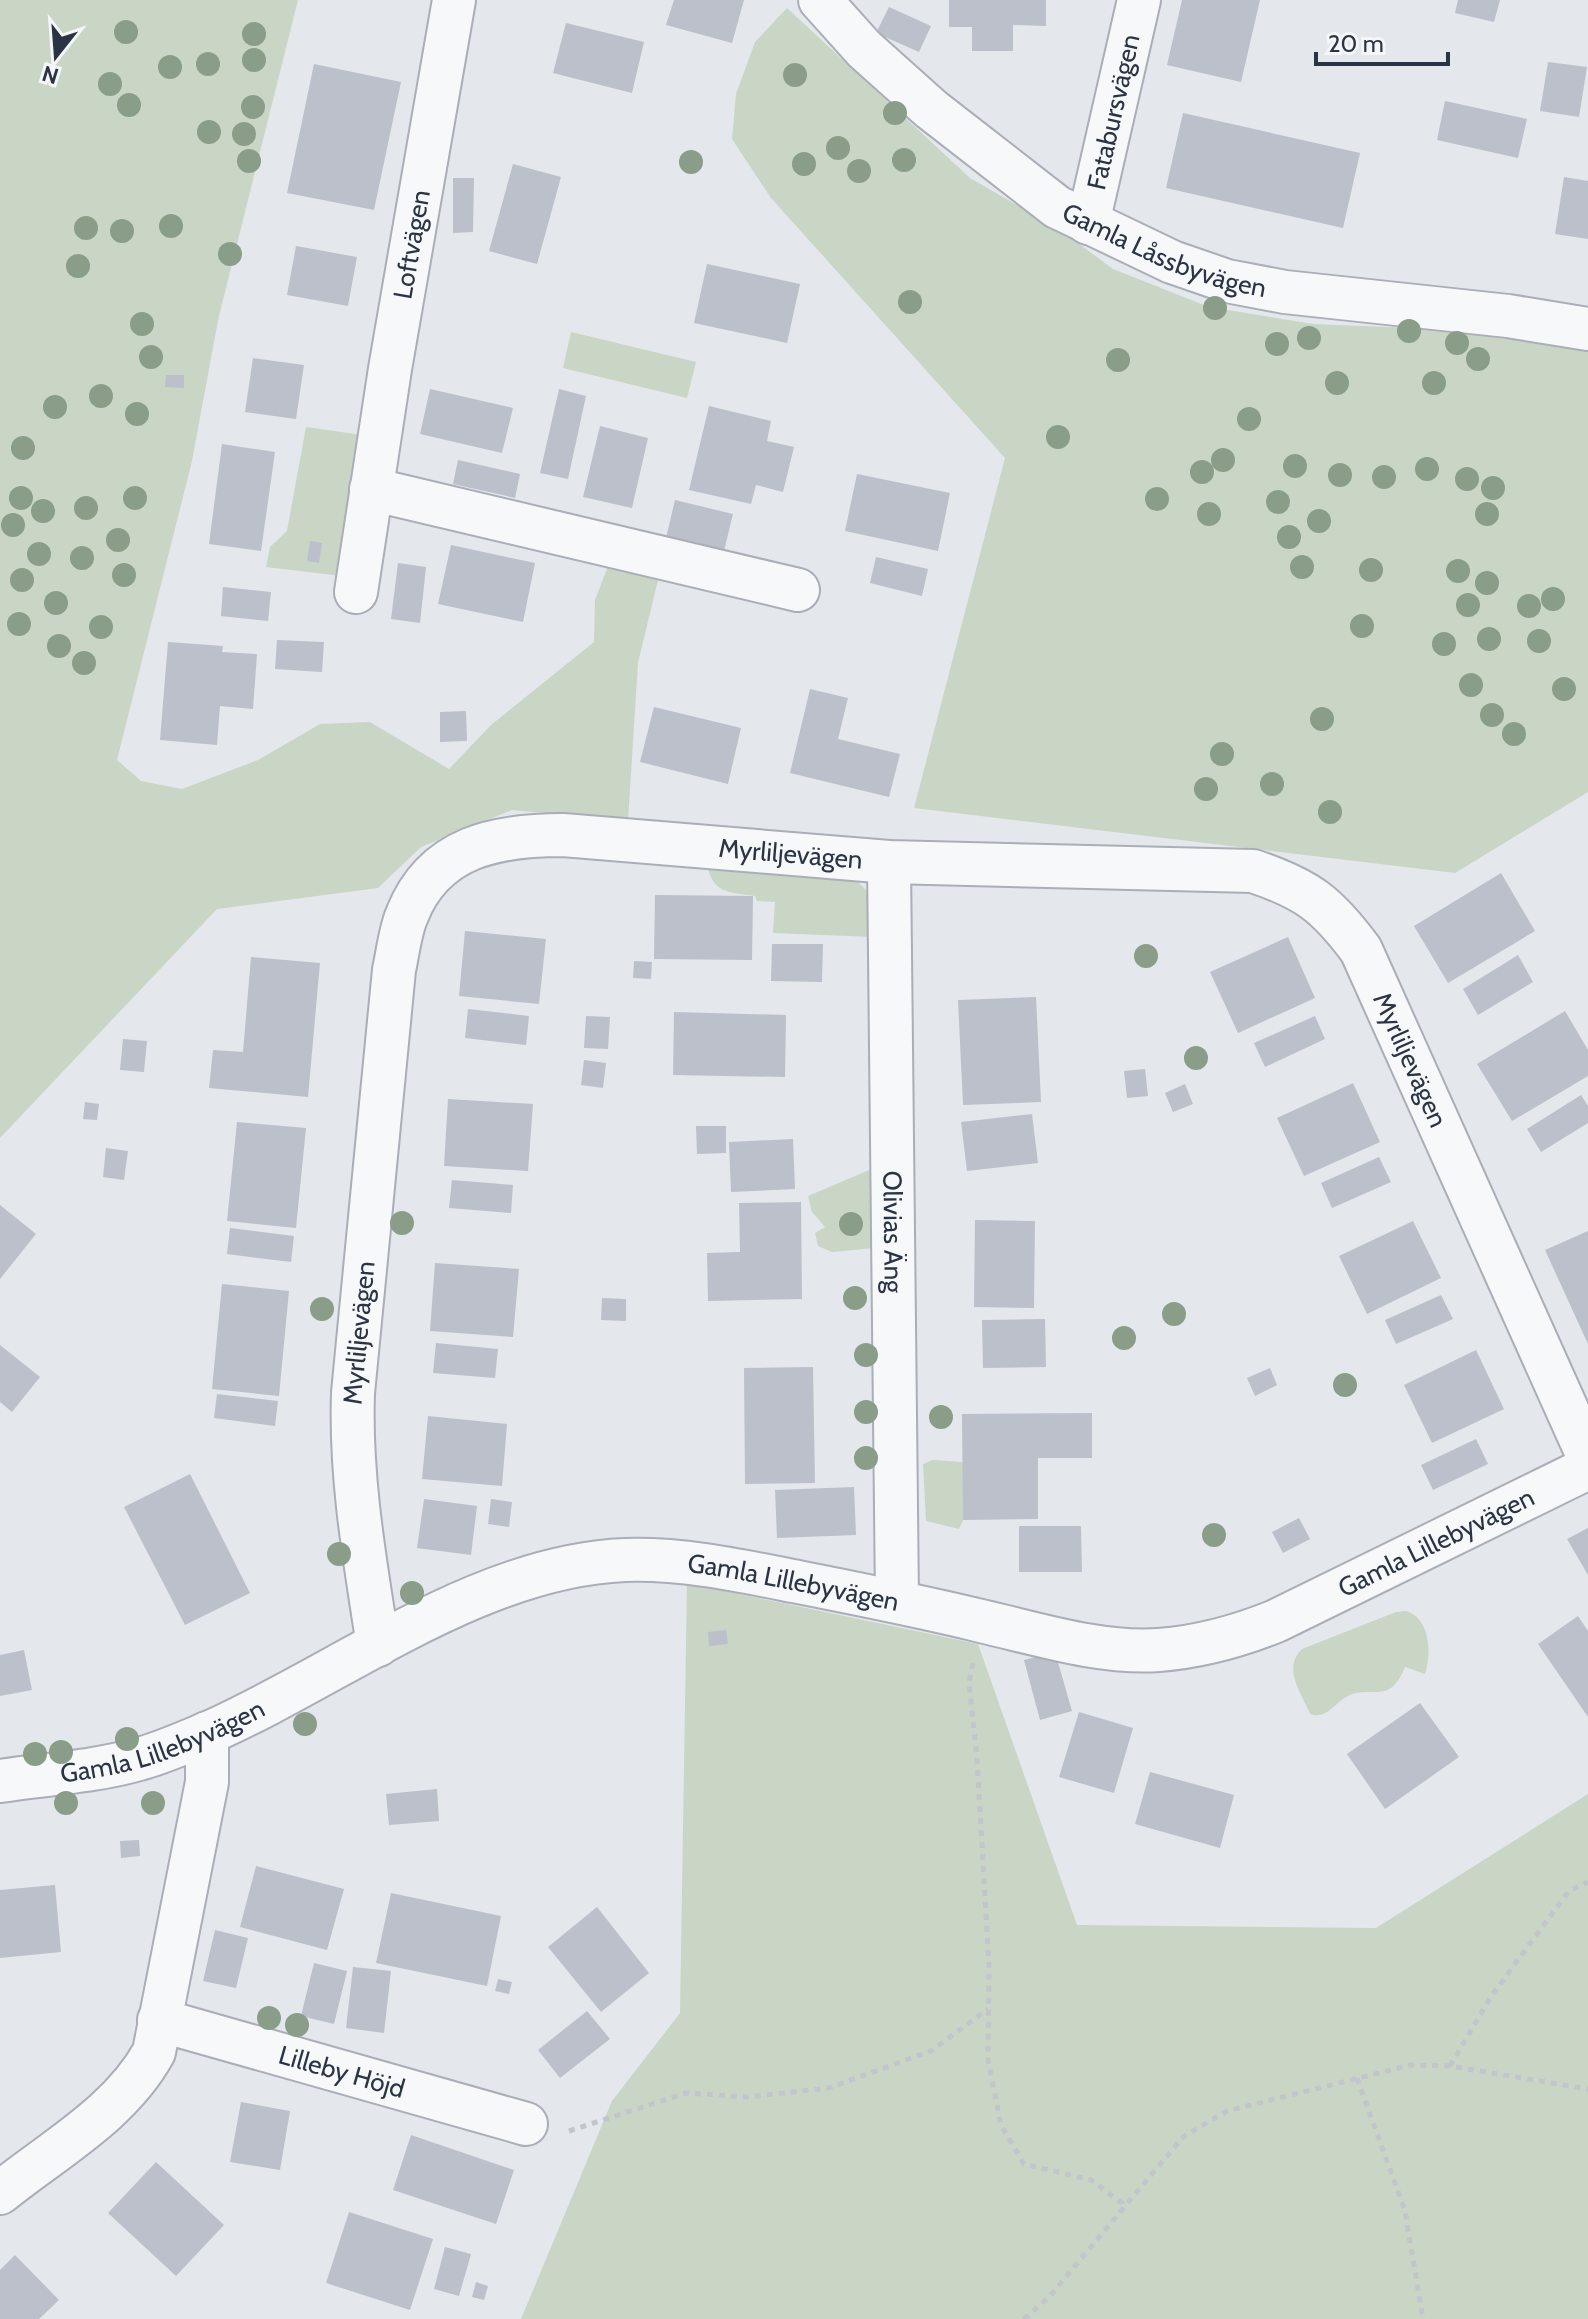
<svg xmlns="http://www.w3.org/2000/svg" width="1588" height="2319" font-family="Cabin,sans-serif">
	<rect width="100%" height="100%" fill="#e4e7ec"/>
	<path fill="#c9d6c5" d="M0,0H298L218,320L192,461L117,760L141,781L182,789L258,760L320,724L370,722L449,769L491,725L594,642L595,600L608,566H632L658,580L638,663L628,821L512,810L421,847L378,888L217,909L0,1138Z
		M787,8L970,178L1063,232L1113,269L1209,307L1313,324L1437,329L1588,350V792L1455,873L914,808L1005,458L771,198L732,139L736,94L755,42Z
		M571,332L696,362L687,398L563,368Z
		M306,427L362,435L341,576L266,567L270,547L287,531Z
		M706,860L852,876L871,895L872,937L773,933L775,902L757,901L755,896C725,892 712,893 706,860Z
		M881,1165L886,1247L832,1252L818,1246L815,1233L825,1227L812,1212L808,1196Z
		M933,1460L963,1462V1520L959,1529L926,1521L923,1464Z
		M687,1583L978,1644L1077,1925L1376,1928L1588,1794V2319H521L612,2101L680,2013Z
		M1406,1611C1430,1618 1432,1653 1425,1674L1405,1667C1402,1674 1398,1683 1391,1688C1380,1696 1362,1688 1348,1696C1334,1703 1327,1720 1310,1714C1301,1692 1282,1669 1302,1649L1396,1612Z"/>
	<path fill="#bbc0ca" d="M674,0H744L732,43L666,25Z
		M949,0H1046V26L1013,25V51H972V27H949Z
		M1182,0H1260L1241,82L1167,65Z
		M1458,0H1500L1494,22L1455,13Z
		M889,7L931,26L919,52L876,33Z
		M566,23L644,42L632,93L553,73Z
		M1548,62L1587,67L1579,117L1540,111Z
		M314,64L401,82L374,210L287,193Z
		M1445,101L1527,119L1518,158L1437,140Z
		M1183,113L1360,153L1343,228L1166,188Z
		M513,164L561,177L537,264L489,251Z
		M1564,177L1588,181V239L1555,234Z
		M453,178H474L473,232L453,233Z
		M296,246L357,257L348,306L287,295Z
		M707,264L800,284L787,343L694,323Z
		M253,358L304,365L296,419L245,412Z
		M166,375H184V388L165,387Z
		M430,389L513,408L502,453L420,434Z
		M559,389L586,396L568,479L540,473Z
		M709,406L771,421L767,441L794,447L783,492L756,485L751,504L689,490Z
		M600,426L648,438L632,508L583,497Z
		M222,444L275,452L261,551L209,544Z
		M458,460L520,474L515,498L453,484Z
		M857,474L950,493L938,551L845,531Z
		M675,500L733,514L724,551L666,538Z
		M310,541L322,543L319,563L307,561Z
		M451,545L535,563L523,622L438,604Z
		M876,557L928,569L922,596L870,583Z
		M398,563L426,567L420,623L391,619Z
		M223,587L271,592L268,621L221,616Z
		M277,640L324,642L322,672L275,669Z
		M168,642L223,646L222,652L257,654L253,709L220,706L217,745L160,740Z
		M810,689L848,698L838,739L900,754L889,797L790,773Z
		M654,707L741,728L728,784L640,762Z
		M466,711L467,741L440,742V712Z
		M1501,873L1535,931L1448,983L1414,926Z
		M655,895L753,896L752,960L654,959Z
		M465,931L546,939L539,1004L459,996Z
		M1288,937L1315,998L1238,1033L1210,972Z
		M772,944H823L822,982L771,981Z
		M1518,955L1533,982L1478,1015L1463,989Z
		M251,957L320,963L308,1097L209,1088L213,1050L243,1052Z
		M634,961L652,962L651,979L633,978Z
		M1036,997L1041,1102L963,1105L958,1000Z
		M468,1009L529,1016L526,1045L465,1038Z
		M1565,1011L1588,1050V1076L1512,1121L1477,1064Z
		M674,1012L786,1015L785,1077L673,1075Z
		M586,1016L610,1017L608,1049L584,1048Z
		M1315,1016L1325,1039L1265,1067L1254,1043Z
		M123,1039L147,1041L144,1072L120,1070Z
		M584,1060L606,1063L603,1088L581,1085Z
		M1145,1069L1148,1096L1127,1098L1124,1071Z
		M1353,1083L1380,1142L1304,1176L1277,1118Z
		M1185,1084L1193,1104L1173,1112L1165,1093Z
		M1581,1095L1588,1106V1123L1541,1152L1527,1129Z
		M448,1099L533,1104L528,1171L444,1166Z
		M85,1102L99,1104L97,1120L83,1119Z
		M1032,1114L1038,1163L967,1171L961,1122Z
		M237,1122L306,1128L296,1228L227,1221Z
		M696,1126H726V1153L697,1154Z
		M793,1139L795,1189L731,1192L729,1142Z
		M106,1148L128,1151L124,1180L103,1177Z
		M1379,1157L1391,1182L1332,1208L1321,1183Z
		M452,1180L513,1185L511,1213L449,1208Z
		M801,1202L802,1299L708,1301L707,1253L740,1252L739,1203Z
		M0,1205L36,1234L0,1279Z
		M975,1220L1035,1221L1034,1308L974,1307Z
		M1413,1221L1441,1278L1367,1314L1339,1256Z
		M230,1228L294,1236L291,1262L227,1254Z
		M1588,1231V1344L1545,1250Z
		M435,1263L519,1269L513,1337L430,1331Z
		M222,1284L289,1291L279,1396L212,1389Z
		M1441,1295L1453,1319L1396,1344L1385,1320Z
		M602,1298L626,1299V1321L601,1320Z
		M1045,1319L1046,1367L983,1368L982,1320Z
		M436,1343L498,1349L495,1378L433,1373Z
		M0,1345L40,1377L12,1412L0,1402Z
		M1476,1350L1504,1409L1432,1443L1404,1385Z
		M813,1367L815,1483L745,1484L744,1368Z
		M1270,1368L1277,1385L1255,1396L1247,1378Z
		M217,1394L278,1401L275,1426L214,1418Z
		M1092,1413V1458H1038V1519L963,1520L962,1414Z
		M428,1416L507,1424L502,1486L422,1479Z
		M1476,1439L1488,1464L1433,1490L1421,1465Z
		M190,1474L250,1593L185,1625L124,1507Z
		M854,1487L856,1535L777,1538L775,1490Z
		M424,1499L477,1506L471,1555L417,1548Z
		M491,1499L512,1502L509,1527L488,1524Z
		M1299,1518L1310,1539L1283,1553L1272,1532Z
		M1019,1526H1081L1082,1572H1019Z
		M1588,1528V1575L1567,1539Z
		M1578,1616L1588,1631V1717L1538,1644Z
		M726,1630L728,1644L709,1646L708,1632Z
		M24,1650L32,1690L0,1696V1655Z
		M1055,1652L1072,1711L1040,1720L1024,1660Z
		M1420,1703L1459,1757L1385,1809L1347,1754Z
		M1079,1712L1133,1728L1114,1793L1059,1777Z
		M1150,1772L1234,1795L1220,1848L1135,1824Z
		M437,1789L439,1821L389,1825L386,1794Z
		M139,1840L140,1856L121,1858L120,1841Z
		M256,1866L344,1889L327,1950L240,1927Z
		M55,1885L61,1952L0,1958V1890Z
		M391,1893L501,1916L487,1986L376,1963Z
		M597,1907L649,1973L601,2012L548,1947Z
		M215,1930L248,1938L236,1988L203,1981Z
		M314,1963L347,1971L334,2024L301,2016Z
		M353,1967L391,1971L384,2033L346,2028Z
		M498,1979L512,1982L509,1994L495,1991Z
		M587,2011L610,2039L560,2078L538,2050Z
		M241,2102L290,2111L280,2170L230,2162Z
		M411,2135L514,2170L496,2224L393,2190Z
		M156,2162L224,2225L176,2276L108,2213Z
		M349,2212L433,2239L410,2310L326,2283Z
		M445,2247L471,2254L459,2296L434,2289Z
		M15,2255L59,2300L39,2319H0V2270Z
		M476,2282L488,2286L484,2300L472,2297Z"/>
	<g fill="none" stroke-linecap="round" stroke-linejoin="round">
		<g stroke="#a9aeb7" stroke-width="46">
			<g id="minor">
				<path id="s1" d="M820,0L864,49L931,109L1057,207L1172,262L1227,281L1285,292L1508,316L1588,329"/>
				<path id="s2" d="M1088,223L1139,0"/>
				<path d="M371,489L798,590"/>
				<path id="s3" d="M356,592L390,369L454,0"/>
				<path id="s4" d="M889,862L897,1601"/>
				<path id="s5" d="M378,1645C365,1561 350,1478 353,1393L394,970C398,952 400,931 407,915C434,846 497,835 563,835L889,862L1253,871C1307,889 1327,904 1361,950L1588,1456"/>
				<path id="s6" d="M0,1781C46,1774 94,1772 139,1759C162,1753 186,1742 208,1733C340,1675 477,1566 625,1560C683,1558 742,1571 798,1582C859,1594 920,1606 981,1621C1038,1634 1100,1654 1159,1650C1198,1647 1239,1636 1276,1621L1588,1468"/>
				<path id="s7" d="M159,2020L526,2124"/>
				<path d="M0,2193C53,2150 120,2114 154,2052L207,1782V1733"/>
			</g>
		</g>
		<path stroke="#c2c5cb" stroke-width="5" stroke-dasharray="6 6" stroke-linecap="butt" d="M973,1663L969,1683L977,1759L989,1965L988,2060L1001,2125L1024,2164L1091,2180L1122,2203L1120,2213
			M1450,2066L1492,1995L1569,1891L1588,1882
			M1357,2078L1405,2211L1423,2319
			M569,2131L686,2093L748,2097L829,2088L931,2051L988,2009
			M1024,2319L1049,2297L1183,2137L1227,2111L1411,2065L1450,2066L1588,2089"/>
		<use href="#minor" stroke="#f7f8fa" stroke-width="42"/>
	</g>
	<g fill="#899d89">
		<circle cx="126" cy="32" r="12"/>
		<circle cx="254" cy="34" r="12"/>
		<circle cx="254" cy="60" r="12"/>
		<circle cx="208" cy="64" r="12"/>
		<circle cx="170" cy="67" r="12"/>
		<circle cx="795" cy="75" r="12"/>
		<circle cx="110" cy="84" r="12"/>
		<circle cx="129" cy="105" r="12"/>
		<circle cx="253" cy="107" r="12"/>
		<circle cx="895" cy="113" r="12"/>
		<circle cx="209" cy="132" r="12"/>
		<circle cx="244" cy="134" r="12"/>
		<circle cx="838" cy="148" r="12"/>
		<circle cx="904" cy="160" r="12"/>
		<circle cx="249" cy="161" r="12"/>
		<circle cx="691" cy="162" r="12"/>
		<circle cx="804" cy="164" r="12"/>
		<circle cx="859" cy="171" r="12"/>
		<circle cx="171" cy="226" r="12"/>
		<circle cx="86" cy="228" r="12"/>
		<circle cx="122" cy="231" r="12"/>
		<circle cx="230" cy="254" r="12"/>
		<circle cx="78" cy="266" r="12"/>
		<circle cx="910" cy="302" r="12"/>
		<circle cx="1215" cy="308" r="12"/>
		<circle cx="142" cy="324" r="12"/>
		<circle cx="1409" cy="331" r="12"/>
		<circle cx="1309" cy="338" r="12"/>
		<circle cx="1457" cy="343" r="12"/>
		<circle cx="1277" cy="344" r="12"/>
		<circle cx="151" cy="357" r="12"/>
		<circle cx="1478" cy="359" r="12"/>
		<circle cx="1118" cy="360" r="12"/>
		<circle cx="1337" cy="383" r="12"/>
		<circle cx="1434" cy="383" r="12"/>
		<circle cx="101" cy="396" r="12"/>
		<circle cx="55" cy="407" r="12"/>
		<circle cx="137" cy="414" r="12"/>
		<circle cx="1249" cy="419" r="12"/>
		<circle cx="1058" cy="437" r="12"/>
		<circle cx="23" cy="448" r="12"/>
		<circle cx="1223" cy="460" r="12"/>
		<circle cx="1295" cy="466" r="12"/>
		<circle cx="1427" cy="469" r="12"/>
		<circle cx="1202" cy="472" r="12"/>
		<circle cx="1340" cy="475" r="12"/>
		<circle cx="1384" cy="477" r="12"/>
		<circle cx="1467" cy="479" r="12"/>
		<circle cx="1493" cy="488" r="12"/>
		<circle cx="21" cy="498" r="12"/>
		<circle cx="135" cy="498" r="12"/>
		<circle cx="1157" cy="499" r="12"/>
		<circle cx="1278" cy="502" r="12"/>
		<circle cx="86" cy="508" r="12"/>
		<circle cx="43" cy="511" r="12"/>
		<circle cx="1209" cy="514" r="12"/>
		<circle cx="1487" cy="514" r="12"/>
		<circle cx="1319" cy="521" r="12"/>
		<circle cx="13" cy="525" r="12"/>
		<circle cx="1289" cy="537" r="12"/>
		<circle cx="118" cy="540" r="12"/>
		<circle cx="39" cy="554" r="12"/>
		<circle cx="82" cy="558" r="12"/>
		<circle cx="1302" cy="567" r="12"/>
		<circle cx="1371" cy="570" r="12"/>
		<circle cx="1458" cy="571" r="12"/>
		<circle cx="124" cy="575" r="12"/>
		<circle cx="22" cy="580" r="12"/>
		<circle cx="1487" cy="583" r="12"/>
		<circle cx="1553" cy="599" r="12"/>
		<circle cx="56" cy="603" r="12"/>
		<circle cx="1468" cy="605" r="12"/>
		<circle cx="1529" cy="606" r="12"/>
		<circle cx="19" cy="624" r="12"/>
		<circle cx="1362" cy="626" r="12"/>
		<circle cx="101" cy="627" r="12"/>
		<circle cx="1489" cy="639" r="12"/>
		<circle cx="1539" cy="641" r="12"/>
		<circle cx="1444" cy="644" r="12"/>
		<circle cx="59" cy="646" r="12"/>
		<circle cx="84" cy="663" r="12"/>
		<circle cx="1471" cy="685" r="12"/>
		<circle cx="1564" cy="689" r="12"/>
		<circle cx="1492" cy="715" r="12"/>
		<circle cx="1322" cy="719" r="12"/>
		<circle cx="1514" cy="734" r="12"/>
		<circle cx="1222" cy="754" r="12"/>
		<circle cx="1272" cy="784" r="12"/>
		<circle cx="1206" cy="789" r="12"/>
		<circle cx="1330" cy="812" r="12"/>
		<circle cx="1146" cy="956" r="12"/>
		<circle cx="1196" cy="1058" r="12"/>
		<circle cx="402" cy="1223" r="12"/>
		<circle cx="851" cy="1224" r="12"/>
		<circle cx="855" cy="1298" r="12"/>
		<circle cx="322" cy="1309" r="12"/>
		<circle cx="1174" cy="1314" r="12"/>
		<circle cx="1124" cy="1338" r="12"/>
		<circle cx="866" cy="1355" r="12"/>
		<circle cx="1345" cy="1385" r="12"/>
		<circle cx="866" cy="1412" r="12"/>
		<circle cx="941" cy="1417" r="12"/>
		<circle cx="866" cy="1458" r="12"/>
		<circle cx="1214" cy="1535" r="12"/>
		<circle cx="339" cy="1554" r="12"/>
		<circle cx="412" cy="1593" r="12"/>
		<circle cx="305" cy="1724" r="12"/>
		<circle cx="127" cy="1739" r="12"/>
		<circle cx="61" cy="1752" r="12"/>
		<circle cx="35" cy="1754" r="12"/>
		<circle cx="66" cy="1803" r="12"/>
		<circle cx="153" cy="1803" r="12"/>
		<circle cx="269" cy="2018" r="12"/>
		<circle cx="297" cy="2025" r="12"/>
	</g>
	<g text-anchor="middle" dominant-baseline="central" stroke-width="7" stroke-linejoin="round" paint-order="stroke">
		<g font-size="26" fill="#2b3445" stroke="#f4f6f9">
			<text stroke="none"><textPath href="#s2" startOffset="114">Fatabursvägen</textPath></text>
			<text stroke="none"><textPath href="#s3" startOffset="352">Loftvägen</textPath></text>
			<text stroke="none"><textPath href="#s1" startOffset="432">Gamla Låssbyvägen</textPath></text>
			<text stroke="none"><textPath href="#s5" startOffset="1152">Myrliljevägen</textPath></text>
			<text stroke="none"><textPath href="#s5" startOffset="1872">Myrliljevägen</textPath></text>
			<text stroke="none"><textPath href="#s4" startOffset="370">Olivias Äng</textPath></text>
			<text stroke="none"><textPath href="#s5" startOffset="314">Myrliljevägen</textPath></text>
			<text stroke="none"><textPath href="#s6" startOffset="1512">Gamla Lillebyvägen</textPath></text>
			<text stroke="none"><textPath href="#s6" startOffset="840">Gamla Lillebyvägen</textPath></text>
			<text stroke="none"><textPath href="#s6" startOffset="168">Gamla Lillebyvägen</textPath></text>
			<text stroke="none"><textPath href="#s7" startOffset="190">Lilleby Höjd</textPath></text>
		</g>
	</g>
	<g transform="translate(56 56) rotate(197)" stroke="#f4f6f9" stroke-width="6" paint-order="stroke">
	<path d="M0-6L14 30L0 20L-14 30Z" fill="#2b3445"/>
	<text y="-12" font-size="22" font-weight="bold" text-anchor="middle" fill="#2b3445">N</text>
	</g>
	<path d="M1316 52v12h132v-12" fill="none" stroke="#2b3445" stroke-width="4"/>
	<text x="1328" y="52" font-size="24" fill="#2b3445" stroke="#f4f6f9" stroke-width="6" paint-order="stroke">20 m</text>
</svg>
